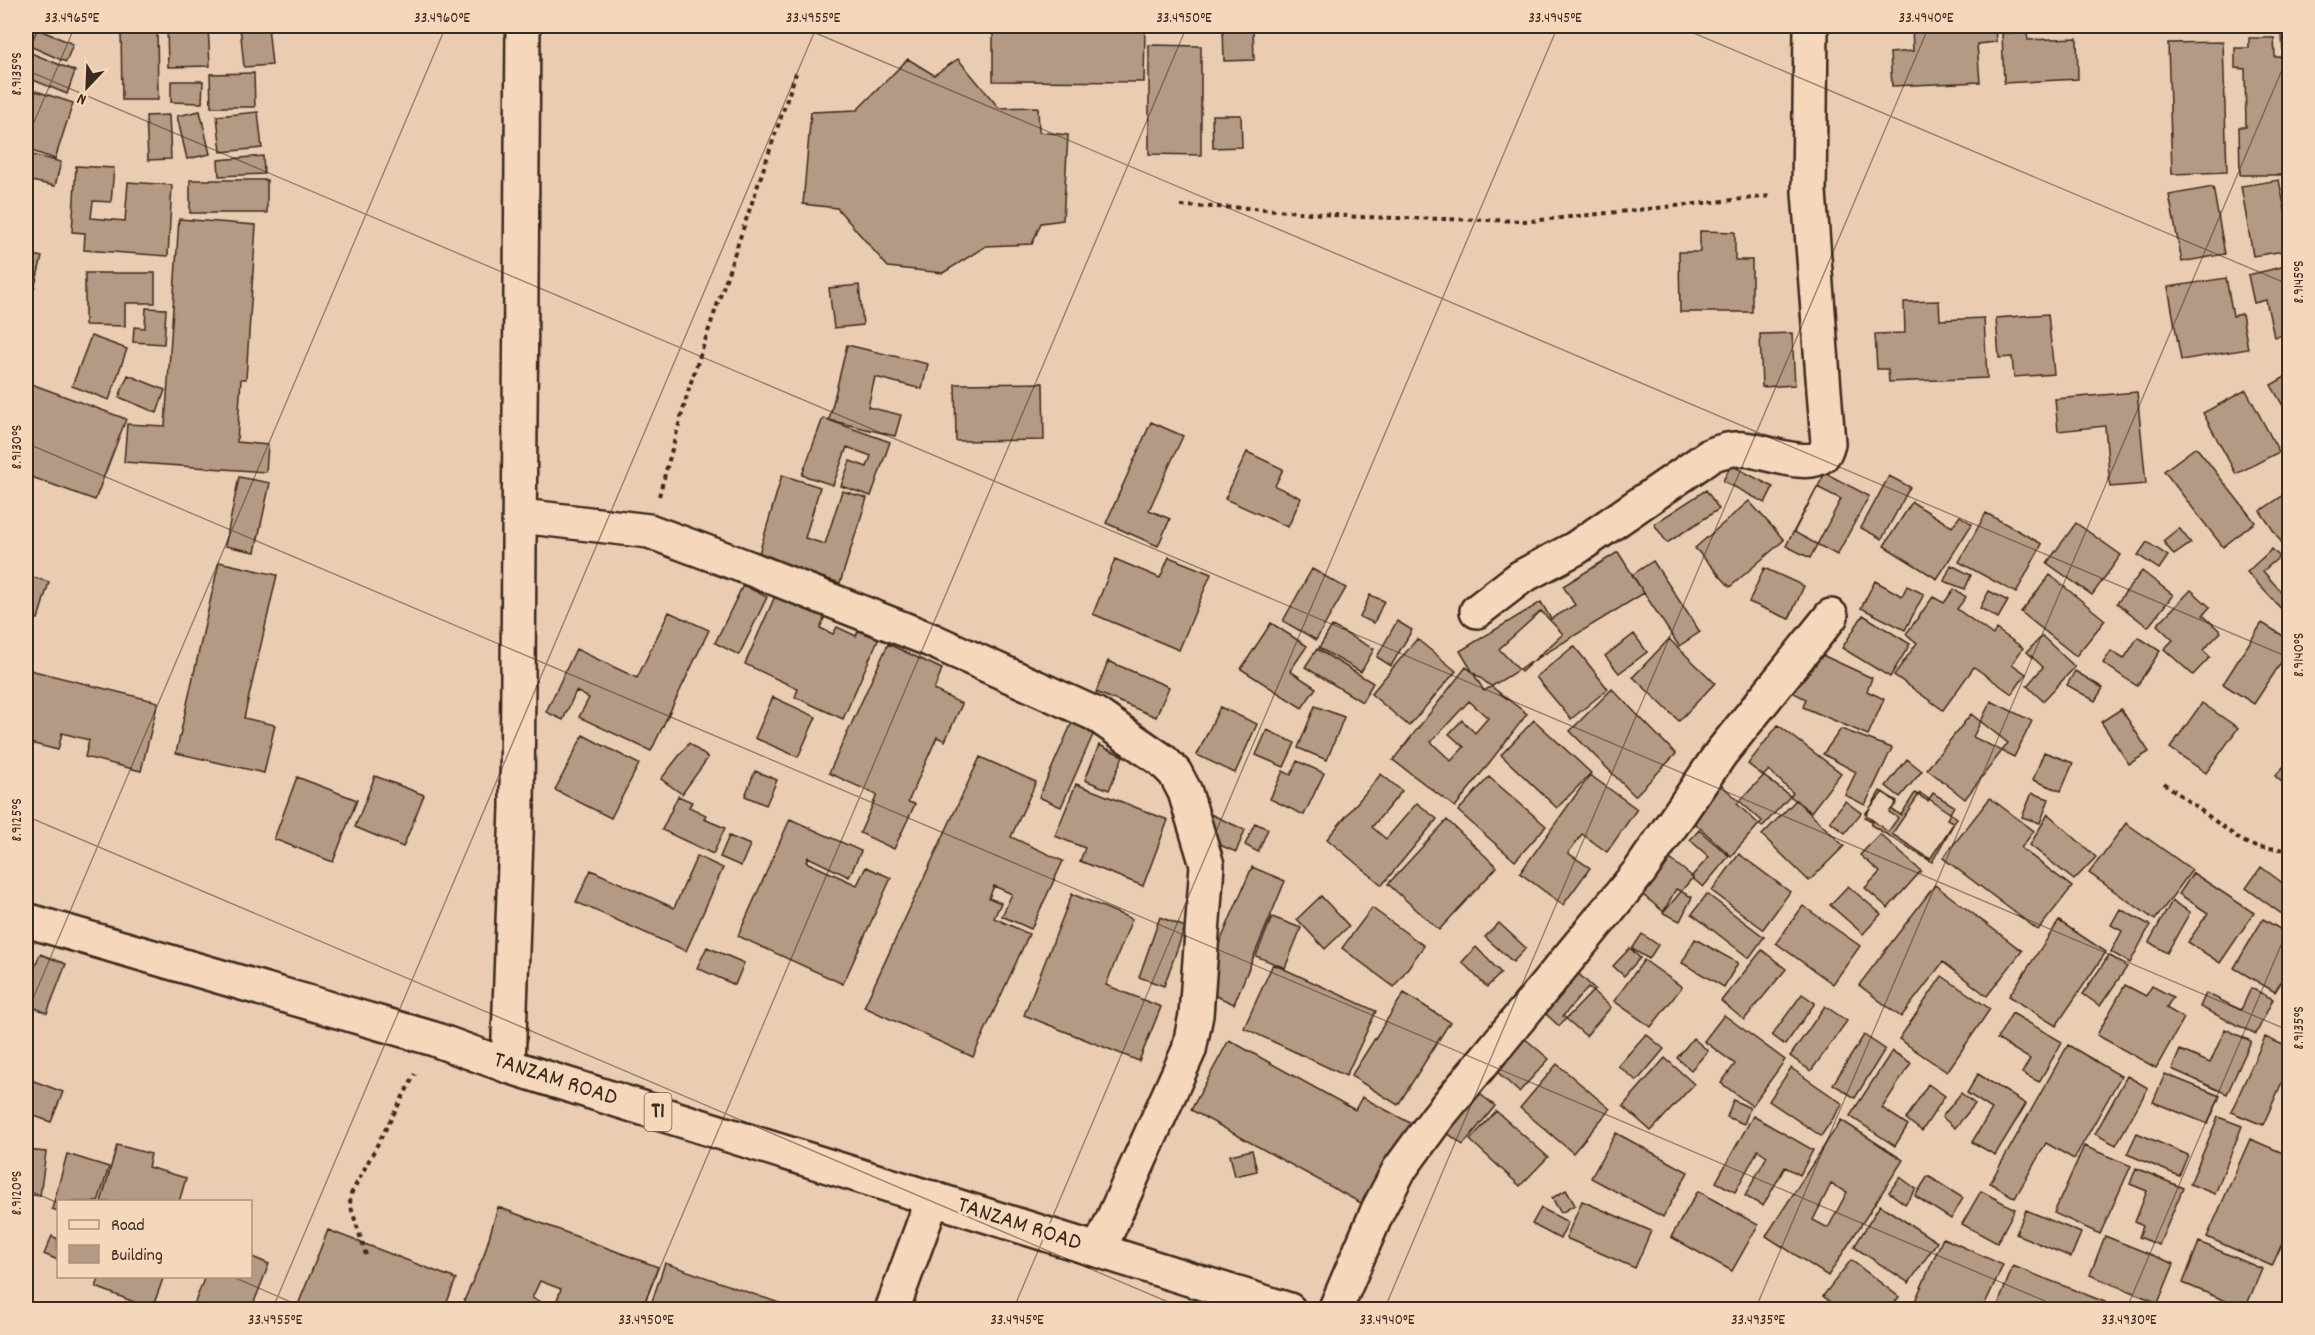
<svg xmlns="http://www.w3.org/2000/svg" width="2315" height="1335" font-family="Dekko,sans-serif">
	<rect width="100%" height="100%" fill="#eaccb2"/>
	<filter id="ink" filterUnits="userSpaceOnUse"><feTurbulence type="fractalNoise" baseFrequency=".0167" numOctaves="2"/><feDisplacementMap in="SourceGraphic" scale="12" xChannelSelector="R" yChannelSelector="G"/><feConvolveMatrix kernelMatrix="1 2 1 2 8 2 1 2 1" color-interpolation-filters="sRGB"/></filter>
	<g filter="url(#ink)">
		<path fill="#b49a84" stroke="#3b2a1e" stroke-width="1.5" fill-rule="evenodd" d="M121,26H157L158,100H122Z
			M167,26H208L210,66L168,67Z
			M240,26H268L272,65L244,67Z
			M993,26H1145L1144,82L993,81Z
			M1223,26H1253L1254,60L1224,61Z
			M1912,26H1995L1996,42L1977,44L1980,82L1892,86L1890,53L1913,51Z
			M37,29L73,44L66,62L30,46Z
			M2002,33H2027L2028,40L2077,38L2078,79L2004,83Z
			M2282,34H2290V55H2283Z
			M2249,38H2274L2275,57H2290V175H2240L2239,127H2246L2245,69L2235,68V48H2249Z
			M2223,42L2227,172L2172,174L2168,43Z
			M1149,45L1201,46V155L1149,154Z
			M26,51L75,71L67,94L26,77Z
			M908,59L934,75L958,59L999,108L1038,107L1039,132L1068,135L1063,220L1041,223L1032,244L986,246L943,273L888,267L837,208L803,204L811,112L857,110Z
			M254,73L255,107H211L210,74Z
			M171,81H203L202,103L171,102Z
			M36,91L73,103L55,159L26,149V124Z
			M200,111L210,154L187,159L177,116Z
			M258,112L262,148L221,152L217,116Z
			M169,115L171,159L148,160L146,116Z
			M1212,115H1241L1242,147L1213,148Z
			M32,155L61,162L55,186L26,180Z
			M263,156L264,174L219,176L218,160Z
			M76,166L114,168L111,202L93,201L91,218L125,221L128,182L172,185L168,256L84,250L85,233L72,232Z
			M190,180H267V213H190Z
			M2279,180L2290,235V250L2253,256L2241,186Z
			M2213,187L2225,254L2182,262L2169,195Z
			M179,219L256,225L246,379H241L237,442L268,445L266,472L124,462L127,424L165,426Z
			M1700,231L1735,232V260H1752V312H1680L1679,252H1700Z
			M26,253L42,257L34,289L26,287Z
			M2290,265V334L2274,337L2266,300L2254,303L2248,275Z
			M85,273H155V303H125V326L85,325Z
			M2226,278L2233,316L2242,314L2248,349L2181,360L2168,287Z
			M859,285L863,325L834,328L829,288Z
			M1939,301L1940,320L1984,318L1987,378L1889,382L1888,369H1877L1875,334L1905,333L1904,302Z
			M146,308L166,309L164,344L133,342L134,327L145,328Z
			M2048,314L2054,374L2014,377L2012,357L1999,358L1996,318Z
			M1792,333L1795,385L1762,387L1760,334Z
			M91,336L127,349L109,400L72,386Z
			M847,345L928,364L922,389L875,377L868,407L901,415L895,436L829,420Z
			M2290,374V418L2271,385Z
			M128,375L165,390L157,413L119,397Z
			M26,382L126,419L95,500L26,475Z
			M1043,383L1044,440L956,441L955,384Z
			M2246,390L2279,452L2236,474L2203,413Z
			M2137,392L2146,484L2110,487L2105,426L2058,431L2055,399Z
			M823,418L890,442L871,496L841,486L850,461L867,467L871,456L847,447L833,485L802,475Z
			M1151,422L1183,436L1149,510L1170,519L1158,546L1106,523Z
			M2196,447L2255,522L2223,547L2164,471Z
			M1247,452L1283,469L1275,486L1301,498L1288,527L1225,499Z
			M1731,465L1773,487L1765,503L1723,481Z
			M1825,473L1869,496L1837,555L1794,532Z
			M782,475L820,487L805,538L825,544L842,491L867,498L840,583L758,557Z
			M1889,476L1910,487L1882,539L1861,528Z
			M239,477L270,483L255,552L225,546Z
			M1817,487L1841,499L1810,558L1786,546Z
			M1706,490L1719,509L1667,543L1654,524Z
			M2290,491V546L2286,549L2260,511Z
			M1749,501L1784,540L1730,587L1695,548Z
			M1912,502L1952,527L1960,516L1972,524L1937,579L1884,546Z
			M1986,513L2042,544L2016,593L1959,562Z
			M2076,523L2121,555L2092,595L2047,563Z
			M2179,528L2191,543L2174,555L2163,541Z
			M2147,542L2168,556L2159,569L2138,555Z
			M2272,549L2290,567V618L2247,572Z
			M1618,552L1644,593L1484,691L1460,651L1541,602L1551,619L1575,605L1563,586Z
			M2284,553L2290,560V602L2263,571Z
			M1169,557L1211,574L1179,650L1093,614L1115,559L1160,578Z
			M1653,561L1700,632L1679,646L1632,575Z
			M219,562L277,575L244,718L275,725L264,773L176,753Z
			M1951,565L1971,575L1965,589L1944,581Z
			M1764,568L1804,586L1789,619L1749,602Z
			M1312,569L1346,588L1316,640L1283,621Z
			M2142,571L2173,595L2148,627L2117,603Z
			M26,575L49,582L38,619L26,616Z
			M2050,575L2105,620L2076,656L2021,612Z
			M1875,581L1902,596L1907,586L1924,594L1905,630L1861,608Z
			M743,585L767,597L739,655L715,643Z
			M1954,589L1966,597L1957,609L1993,635L1996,629L2023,648L2012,664L2026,674L2012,694L1974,667L1943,710L1894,675L1917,643L1906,634L1933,597L1944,603Z
			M2191,590L2210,607L2203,615L2221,632L2203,650L2210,657L2193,675L2164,649L2173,640L2157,625Z
			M1989,591L2008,601L1998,618L1980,608Z
			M776,594L825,616L820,628L833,634L837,627L856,636L864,617L884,626L843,719L795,697L798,689L745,664Z
			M1370,595L1384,601L1374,623L1360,617Z
			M1541,611L1563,634L1521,672L1499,649Z
			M669,612L709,630L651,751L579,717L589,698L576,691L563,720L546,712L576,649L637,678Z
			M1863,615L1910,644L1890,677L1842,648Z
			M1397,621L1412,630L1391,666L1377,657Z
			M1271,623L1307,646L1290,671L1316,688L1302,708L1241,669Z
			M2262,623L2290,640V649L2254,704L2223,684Z
			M1332,626L1374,649L1361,672L1319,648Z
			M1634,634L1647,652L1619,673L1605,656Z
			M2042,636L2075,667L2043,701L2027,686L2043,667L2027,652Z
			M2138,637L2160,651L2137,686L2103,663L2111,651L2124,659Z
			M1417,639L1456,671L1409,726L1371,694Z
			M1669,639L1715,683L1679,721L1633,677Z
			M888,644L942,669L934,690L962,704L945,741L937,737L908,802L915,804L894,849L860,833L877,795L829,773Z
			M1574,646L1608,689L1571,719L1536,677Z
			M1317,649L1373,683L1362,702L1305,667Z
			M1820,654L1872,678L1867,691L1884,699L1868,735L1803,707L1806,699L1794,693L1808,662L1815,665Z
			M1108,661L1169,687L1156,717L1096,692Z
			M1466,667L1527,714L1455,807L1393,760ZM1469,701L1488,718L1475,733L1462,720L1449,734L1464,747L1451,761L1431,742Z
			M26,669L158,702L141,771L85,757L89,740L62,733L58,750L26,742Z
			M2075,671L2103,688L2095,701L2067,685Z
			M1612,689L1676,754L1635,796L1570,731Z
			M773,697L816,717L798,757L755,738Z
			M1991,701L2032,721L2014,757L1973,737Z
			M2202,703L2238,728L2206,773L2170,748Z
			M1315,706L1344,717L1327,760L1298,748Z
			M1220,707L1257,724L1235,773L1197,755Z
			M2121,709L2149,752L2129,764L2101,722Z
			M1971,714L2008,743L1965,799L1927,769Z
			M1074,718L1096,728L1061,807L1039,797Z
			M1534,720L1591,773L1557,808L1501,755Z
			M1778,725L1841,773L1811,812L1748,764Z
			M1841,729L1892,748L1865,805L1845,795L1856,772L1823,754Z
			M1267,730L1295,743L1284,767L1256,755Z
			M583,735L639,764L611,818L555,790Z
			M689,743L708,758L682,794L661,779Z
			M1099,745L1123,756L1109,790L1085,780Z
			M2044,752L2073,763L2061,791L2033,780Z
			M980,757L1036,782L1011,837L1063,861L1031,929L1002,916L1012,894L994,886L989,898L1001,903L994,918L1029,934L973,1057L864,1007Z
			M1907,759L1922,771L1900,797L1886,786Z
			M2290,760V789L2275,776Z
			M1297,761L1324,773L1304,815L1270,799L1283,771L1291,775Z
			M1769,770L1793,793L1762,827L1737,804Z
			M755,771L777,780L766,805L745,796Z
			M1381,774L1402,791L1372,827L1386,839L1417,803L1437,819L1382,885L1327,839Z
			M1590,775L1637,809L1607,852L1582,834L1568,853L1590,868L1563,905L1520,873Z
			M375,776L424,795L403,847L355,827Z
			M297,777L357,800L333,862L274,839Z
			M1489,777L1546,826L1515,861L1458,811Z
			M1076,784L1168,820L1143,886L1080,861L1085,848L1055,836Z
			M1720,784L1762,821L1731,856L1689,818Z
			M1880,791L1897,801L1892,810L1901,815L1915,793L1928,801L1933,793L1954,806L1947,819L1954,823L1932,862L1871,825L1873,822L1865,817Z
			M1883,792L1897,803L1889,812L1898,818L1888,832L1865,814Z
			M1920,793L1957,818L1930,859L1892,834Z
			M2032,793L2049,799L2040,823L2022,817Z
			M678,796L692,802L689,807L706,815L704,819L725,828L713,854L662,830Z
			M1990,798L2034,831L2021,848L2072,887L2038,930L1943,858Z
			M1796,800L1844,846L1809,881L1762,835Z
			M1845,801L1861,813L1845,833L1830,821Z
			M1208,813L1245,830L1236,852L1199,836Z
			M2048,814L2096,857L2074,880L2030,845Z
			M790,819L861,851L849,877L808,857L806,862L857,885L866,867L891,878L843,984L738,936Z
			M1447,820L1497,867L1439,930L1388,884Z
			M1255,823L1268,829L1258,852L1245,845Z
			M2126,823L2192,870L2155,920L2089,873Z
			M1699,830L1729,856L1703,887L1691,877L1709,857L1690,840Z
			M1880,834L1921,871L1888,908L1865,888L1880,872L1860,855Z
			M729,836L750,845L741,866L720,857Z
			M1739,854L1790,892L1763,929L1712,891Z
			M1665,855L1693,877L1664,912L1638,891Z
			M697,856L723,868L686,951L576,902L591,870L674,908Z
			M1252,867L1285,881L1234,1004L1200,989Z
			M2261,867L2284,884L2290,876V920L2246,888Z
			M2193,873L2254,913L2220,963L2188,942L2208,913L2179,894Z
			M1935,885L2022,951L1987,996L1943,962L1901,1017L1859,985Z
			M1848,886L1881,914L1863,934L1830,905Z
			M1676,889L1692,897L1680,921L1663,913Z
			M1072,894L1132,919L1106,985L1161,1007L1139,1061L1024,1015Z
			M1707,894L1764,937L1749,958L1692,914Z
			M1321,896L1349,926L1325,949L1297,919Z
			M2172,901L2190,912L2167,953L2149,942Z
			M1803,906L1860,946L1833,984L1776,943Z
			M1372,908L1424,946L1394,987L1342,948Z
			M2120,909L2150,925L2130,963L2111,952L2122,931L2111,925Z
			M1160,917L1185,927L1164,986L1139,977Z
			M1272,917L1301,928L1285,968L1256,956Z
			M2263,919L2290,935V968L2275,992L2234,968Z
			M2059,921L2106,952L2056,1026L2009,996Z
			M1499,923L1526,948L1513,962L1485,937Z
			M1642,934L1658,945L1649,959L1632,949Z
			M1695,939L1738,963L1724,987L1682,963Z
			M707,947L744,963L735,985L697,968Z
			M1476,947L1501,973L1487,987L1462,962Z
			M1630,948L1640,958L1624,976L1613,966Z
			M1762,950L1786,969L1744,1020L1721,1001Z
			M40,954L66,964L47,1013L26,1004V990Z
			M2109,955L2127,967L2100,1006L2083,994Z
			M1644,960L1682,987L1651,1027L1614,1001Z
			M1273,964L1376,1011L1346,1076L1244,1028Z
			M1571,967L1595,989L1559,1026L1535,1004Z
			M1942,976L1990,1009L1947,1072L1899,1039Z
			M2125,985L2146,996L2152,986L2173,997L2166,1008L2184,1018L2156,1068L2097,1035Z
			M1588,987L1611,1007L1586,1036L1563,1016Z
			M2251,988L2273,999L2256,1034L2200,1007L2206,993L2241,1010Z
			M1404,993L1450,1022L1398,1105L1351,1076Z
			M1802,994L1815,1003L1785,1045L1772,1035Z
			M1825,1006L1847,1021L1811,1071L1790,1056Z
			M2012,1013L2062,1042L2039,1082L2022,1073L2030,1059L1997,1039Z
			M1724,1015L1785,1060L1752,1106L1721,1083L1735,1064L1704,1041Z
			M2225,1029L2251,1041L2227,1094L2172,1069L2180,1050L2210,1063Z
			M1646,1034L1664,1049L1637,1081L1618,1066Z
			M1864,1035L1885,1049L1855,1098L1833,1084Z
			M1523,1037L1549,1059L1519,1092L1494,1069Z
			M2265,1037L2290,1048V1064L2263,1125L2231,1112Z
			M1693,1038L1708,1051L1691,1070L1677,1058Z
			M1229,1040L1355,1110L1362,1097L1414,1125L1368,1207L1191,1110Z
			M2068,1045L2121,1076L2074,1159L2046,1143L2015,1198L1990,1183Z
			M1892,1051L1911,1063L1882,1108L1908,1125L1895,1146L1850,1116Z
			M1665,1058L1694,1084L1651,1131L1623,1106Z
			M1557,1064L1610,1109L1573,1153L1520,1108Z
			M1791,1068L1843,1104L1821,1136L1769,1101Z
			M1978,1074L2026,1104L1995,1155L1972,1142L1992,1109L1967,1093Z
			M2165,1074L2220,1096L2208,1124L2153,1102Z
			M2127,1076L2148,1088L2116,1145L2095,1134Z
			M26,1078L63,1092L51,1122L26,1113Z
			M1928,1084L1945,1096L1922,1131L1906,1119Z
			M1469,1085L1495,1106L1463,1145L1437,1125Z
			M1961,1093L1975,1104L1955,1128L1942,1117Z
			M1733,1100L1750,1108L1744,1124L1727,1117Z
			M1496,1111L1548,1157L1520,1186L1470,1140Z
			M1753,1116L1813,1150L1800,1175L1785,1167L1763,1206L1745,1196L1767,1156L1758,1150L1735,1192L1716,1182Z
			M2218,1117L2242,1126L2215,1194L2190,1184Z
			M1841,1120L1903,1160L1828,1276L1766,1236ZM1831,1184L1847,1192L1828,1228L1813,1220Z
			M1616,1133L1688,1172L1663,1217L1591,1178Z
			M2137,1133L2188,1155L2179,1176L2127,1154Z
			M2250,1139L2290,1156V1226L2272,1266L2207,1237Z
			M117,1145L151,1154L148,1167L186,1178L179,1202H101Z
			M2084,1146L2131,1166L2100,1234L2054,1213Z
			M26,1150L46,1152L40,1196L26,1194Z
			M1252,1150L1257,1171L1235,1176L1230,1155Z
			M67,1154L109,1167L98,1202H58V1211L52,1209Z
			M2136,1168L2183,1188L2159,1245L2139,1237L2143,1226L2135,1222L2147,1191L2130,1184Z
			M1928,1176L1963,1198L1951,1219L1915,1196Z
			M1900,1177L1916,1189L1905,1204L1889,1192Z
			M1566,1190L1575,1205L1561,1213L1552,1198Z
			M1698,1191L1758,1225L1732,1271L1671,1237Z
			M1981,1191L2015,1209L1997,1243L1962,1224Z
			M1582,1201L1651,1231L1635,1268L1566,1238Z
			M1880,1205L1937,1242L1909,1283L1854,1247Z
			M498,1207L658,1267L642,1310H460L484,1255ZM540,1281L561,1289L554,1308L532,1298Z
			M1541,1208L1568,1222L1560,1239L1532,1224Z
			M2026,1210L2081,1233L2071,1257L2016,1234Z
			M328,1230L456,1279L444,1310H296Z
			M52,1236L58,1239V1260L44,1254Z
			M2105,1236L2174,1264L2158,1303L2090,1275Z
			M1943,1238L2003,1265L1982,1310H1911Z
			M2199,1242L2262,1269L2245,1309L2183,1283Z
			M250,1256L269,1264L251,1310H192L205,1276H250Z
			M1851,1260L1899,1297L1889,1310H1841L1823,1296Z
			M665,1263L799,1310H649Z
			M2013,1266L2105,1302L2102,1310H1996Z
			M100,1276H164L152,1309L96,1287Z"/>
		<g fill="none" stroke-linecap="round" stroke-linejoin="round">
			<g stroke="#3b2a1e" stroke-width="38">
				<path id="street" d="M521,516L649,531L749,568L931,640L1095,714L1162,760L1175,773L1185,792L1207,865L1196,1015L1189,1050L1099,1250
					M1477,611L1521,577L1576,548L1711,455C1722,451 1731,448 1743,449C1763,450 1805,469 1822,456C1825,453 1827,447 1828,443L1809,192L1811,26
					M508,1066L517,807L523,26
					M892,1310L933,1198
					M1335,1310L1378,1210L1399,1170L1437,1118L1640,871L1721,753L1831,616"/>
			</g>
			<g stroke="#3b2a1e" stroke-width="38">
				<path id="highway" d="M26,920L434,1039L508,1066L1289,1310"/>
			</g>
			<path stroke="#3b2a1e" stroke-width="4" stroke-dasharray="4.5 4.5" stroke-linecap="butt" d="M1181,206L1252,208L1358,217L1531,221L1772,196
				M659,496L690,385L796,73
				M2164,783L2242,841L2256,847L2290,850
				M366,1255L350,1204L351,1194L415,1074"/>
			<use href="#street" stroke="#f5d7bb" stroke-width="33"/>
			<use href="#highway" stroke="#f5d7bb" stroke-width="33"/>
		</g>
	</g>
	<path fill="none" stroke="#3b2a1e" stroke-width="1.5" stroke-opacity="0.45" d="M799,26L2290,658M1677,26L2290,285M26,70L2290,1031M26,141L75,26M26,443L2066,1310M26,816L1187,1310M26,1015L446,26M26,1189L58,1203M231,1276L309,1310M272,1310L817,26M642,1310L1187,26M1013,1310L1558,26M1384,1310L1929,26M1755,1310L2290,51M2126,1310L2290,924"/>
	<g text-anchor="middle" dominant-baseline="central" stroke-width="6" stroke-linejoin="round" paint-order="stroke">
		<rect fill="#f5d7bb" stroke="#735e4d" stroke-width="1.5" x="644.5" y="1093" width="27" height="38" rx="4.5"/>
		<g font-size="22" font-weight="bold" fill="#3b2a1e">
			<text x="658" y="1112">T1</text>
		</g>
		<g font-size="24" fill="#3b2a1e" stroke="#f5d7bb">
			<text transform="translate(555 1080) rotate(18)">TANZAM ROAD</text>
			<text transform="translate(1019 1225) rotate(18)">TANZAM ROAD</text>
		</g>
	</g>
	<rect width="2315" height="1335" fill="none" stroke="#f5d7bb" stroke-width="66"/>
	<rect x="57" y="1200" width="195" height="78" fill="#f5d7bb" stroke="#ab927c" stroke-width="1.5"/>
	<rect x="69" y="1220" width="30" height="9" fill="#f5d7bb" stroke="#ab927c" stroke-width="1.5"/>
	<text x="111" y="1230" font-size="18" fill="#3b2a1e">Road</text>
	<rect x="69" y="1245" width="30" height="18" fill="#b49a84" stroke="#ab927c" stroke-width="1.5"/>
	<text x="111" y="1260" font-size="18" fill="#3b2a1e">Building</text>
	<g transform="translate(87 87) rotate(203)" stroke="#f5d7bb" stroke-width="4.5" paint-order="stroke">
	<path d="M0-4.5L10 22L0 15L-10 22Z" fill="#3b2a1e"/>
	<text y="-9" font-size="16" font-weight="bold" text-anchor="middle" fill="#3b2a1e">N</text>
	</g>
	<rect x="33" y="33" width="2249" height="1269" fill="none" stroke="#3b2a1e" stroke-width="2"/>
	<g font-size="15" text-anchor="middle" fill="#3b2a1e">
		<text x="72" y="22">33.4965°E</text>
		<text x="442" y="22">33.4960°E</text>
		<text x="813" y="22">33.4955°E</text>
		<text x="1184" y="22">33.4950°E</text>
		<text x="1555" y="22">33.4945°E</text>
		<text x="1926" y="22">33.4940°E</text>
		<text transform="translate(16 74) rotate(-90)" y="5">8.9135°S</text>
		<text transform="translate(2298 282) rotate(-90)" y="5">8.9145°S</text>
		<text transform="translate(16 447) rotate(-90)" y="5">8.9130°S</text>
		<text transform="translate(2298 655) rotate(-90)" y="5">8.9140°S</text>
		<text transform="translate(16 820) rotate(-90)" y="5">8.9125°S</text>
		<text transform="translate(2298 1028) rotate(-90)" y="5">8.9135°S</text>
		<text transform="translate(16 1193) rotate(-90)" y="5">8.9120°S</text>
		<text x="275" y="1324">33.4955°E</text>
		<text x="646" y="1324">33.4950°E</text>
		<text x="1017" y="1324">33.4945°E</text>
		<text x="1387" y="1324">33.4940°E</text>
		<text x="1758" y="1324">33.4935°E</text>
		<text x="2129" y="1324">33.4930°E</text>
	</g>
</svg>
